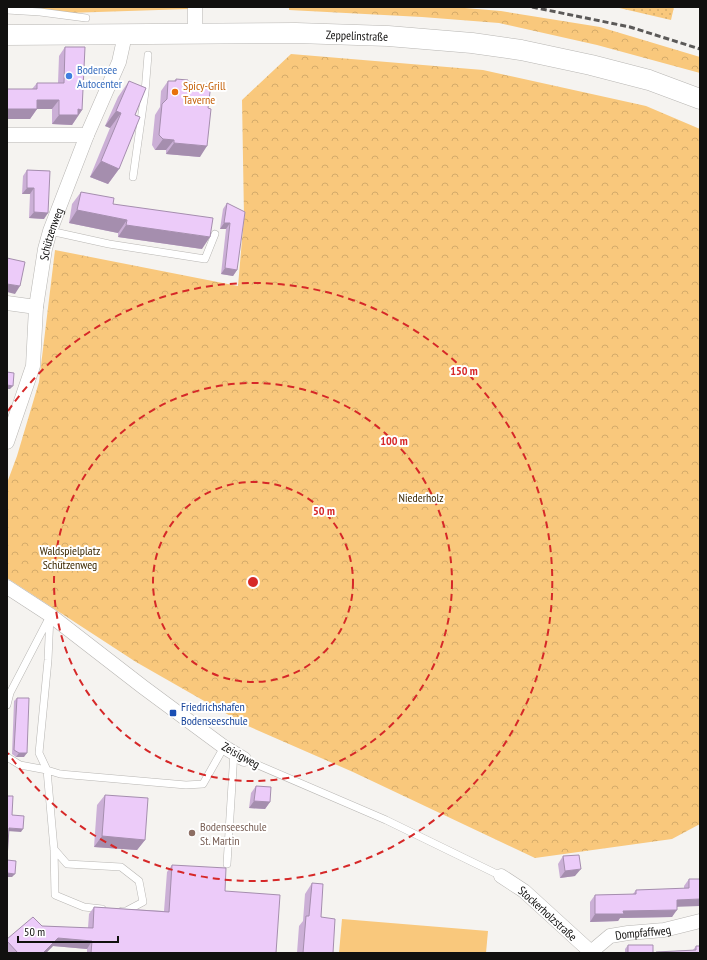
<svg xmlns="http://www.w3.org/2000/svg" width="707" height="960" font-family="'PT Sans Narrow',sans-serif">
	<defs>
		<pattern id="grass-dots" width="8" height="8" patternUnits="userSpaceOnUse"><rect width="8" height="8" fill="#f9c87c"/><path d="M2 2h.1M6 6h.1" fill="none" stroke="#d4ab6a" stroke-width="1.8" stroke-linecap="round"/></pattern>
		<pattern id="forest-crowns" width="20" height="18" patternUnits="userSpaceOnUse"><rect width="20" height="18" fill="#f9c87c"/><path d="M2 6a3 3 0 1 1 6 0M12 15a3 3 0 1 1 6 0" fill="none" stroke="#d4ab6a"/></pattern>
	</defs>
	<rect width="100%" height="100%" fill="#f5f3f0"/>
	<path fill="url(#grass-dots)" d="M615,7H674L671,20Z"/>
	<path fill="url(#forest-crowns)" d="M15,7H189V9L67,13Z
		M289,7H453L501,11L600,27L700,57V73L597,45L499,23L422,17L289,10Z
		M291,54L483,70L646,106L700,129V824L672,839L535,858L353,772L248,726L136,662L7,578V483L17,456L39,382L55,250L238,286L244,217L242,100Z"/>
	<path fill="#f9c87c" d="M342,919L488,931L486,953H339Z"/>
	<g fill="none" stroke-linecap="round" stroke-linejoin="round">
		<g stroke="#b8b6b3" stroke-width="8">
			<path id="service" d="M7,10L40,12L86,18
				M133,177L145,92L148,55
				M50,231L109,244L205,259L215,234
				M50,615L48,660L39,753L47,770L60,774L186,785L203,784L224,747
				M7,705L10,693L49,618
				M7,757L20,765L47,770L54,849L55,895L84,907L102,909
				M244,759L386,820L501,876
				M54,849L67,864L121,867L139,881L143,902L126,911H122
				M227,864L234,752"/>
		</g>
		<g stroke="#b8b6b3" stroke-width="15">
			<g id="minor">
				<path d="M195,33V7"/>
				<path d="M7,135H87"/>
				<path d="M7,303L36,307"/>
				<path id="s1" d="M7,442L33,366L36,307L45,249L50,231L87,135L119,62L123,44V34"/>
				<path d="M7,587L50,615L143,687L224,747L244,759"/>
				<path id="s2" d="M501,876L524,891L592,953"/>
				<path id="s3" d="M591,952L610,936L628,933L664,930L700,921"/>
			</g>
		</g>
		<g stroke="#b8b6b3" stroke-width="21">
			<g id="secondary">
				<path id="s4" d="M7,35L296,33L388,36L472,43L521,50L591,65L649,80L700,99"/>
			</g>
		</g>
		<use href="#service" stroke="#fff" stroke-width="7"/>
		<use href="#minor" stroke="#fff" stroke-width="14"/>
		<use href="#secondary" stroke="#fff" stroke-width="20"/>
		<path stroke="#5b5958" stroke-width="3" stroke-dasharray="6 3" stroke-linecap="butt" d="M532,7L630,27L700,49"/>
	</g>
	<path fill="#cbafd6" d="M65,47L82,110L72,125L52,124V109H37L30,119L32,89L37,83H58L59,56Z
		M176,79L200,157L166,154V150H155L152,145L155,115L160,107L161,91L168,81H174Z
		M129,81L135,115L119,169L108,184L90,177L110,128L105,126L118,97Z
		M27,170L50,171L44,219L29,218L30,194H22L23,176Z
		M81,192L113,204L202,249L118,237V233L69,223L72,204Z
		M227,203L237,270L233,276L221,274L226,229H220L223,209Z
		M17,698L24,757H16L12,754L14,701Z
		M256,786L270,802L265,809L249,808L251,793Z
		M105,795L145,840L137,850L94,847L97,805Z
		M563,856L575,876L560,878L558,864Z
		M172,865L225,891L276,953H87V949L53,946L46,953H7V939L42,926L88,928L89,914L94,907L164,911L167,872Z
		M689,879H700L677,907L672,917L620,918L618,921L590,922V902L595,895L633,894L636,890L684,889V886Z
		M312,883L321,917L333,953H297L299,926L303,921L305,894Z
		M628,945L653,953H625V949Z
		M696,946L700,953H655L656,952L693,950Z"/>
	<path fill="#a58eae" d="M37,100H59L52,109H30Z
		M7,109H37L30,119H7Z
		M78,109L82,110L72,125L52,124L59,115Z
		M116,111L121,113L110,128L105,126Z
		M163,139L174,140L166,150H155Z
		M174,143L207,146L200,157L166,154Z
		M101,161L119,169L108,184L90,177Z
		M27,188H34L30,194H22Z
		M77,210L127,220L118,233L69,223Z
		M34,212L48,213L44,219L29,218Z
		M224,223H230L226,229H220Z
		M126,225L210,237L202,249L118,237Z
		M225,268L237,270L233,276L221,274Z
		M7,284L20,286L15,294L7,292Z
		M7,385L13,386L10,389H7Z
		M19,753H27L24,757H16Z
		M254,801L270,802L265,809L249,808Z
		M9,828L23,829L21,832L7,831Z
		M102,836L145,840L137,850L94,847Z
		M581,869L575,876L560,878L565,871Z
		M7,873L15,874L12,877H7Z
		M700,899V906L672,907L677,900Z
		M677,910L672,917L620,918L618,921L590,922L595,914L623,911Z
		M58,938L92,941L87,949L53,946L46,953H43Z"/>
	<path fill="#eccbf9" stroke="#a58eae" d="M65,47H85L82,110L78,109V115H59V100H37V109H7V89H37V83H64Z
		M176,79L188,80V82L211,84L208,108L211,109L207,146L174,143V140L163,139L159,135L162,104L167,99L168,81H176Z
		M129,81L146,88L135,115L140,117L119,169L101,161L121,113L116,111Z
		M27,170L50,171L48,213L34,212V188H27Z
		M81,192L114,198L113,204L213,218L210,237L126,225L127,220L77,210Z
		M227,203L245,212L237,270L225,268L230,223H224Z
		M7,258L25,262L20,286L7,284Z
		M7,372L14,373L13,386L7,385Z
		M17,698H29L27,753H19L14,750Z
		M256,786L271,787L270,802L254,801Z
		M105,795L148,798L145,840L102,836Z
		M7,796H13L12,815L24,816L23,829L9,828L7,859Z
		M579,855L581,869L565,871L563,856Z
		M7,860L16,861L15,874L7,873Z
		M172,865L226,868L225,891L280,895L276,953H91L92,941L58,938L43,953H18L7,941V939L33,917L42,926L93,928L94,907L169,912Z
		M689,879H700V899L677,900V910L623,911L624,914H595V895L636,894V890L689,888Z
		M312,883L323,884L321,917L335,919L333,953H303L306,916H309Z
		M628,945H653V953H628Z
		M696,946H700V953H656V952L696,950Z"/>
	<g fill="none" stroke="#d62828" stroke-width="2" stroke-dasharray="7 5">
		<circle cx="253" cy="582" r="100"/>
		<circle cx="253" cy="582" r="199"/>
		<path d="M8 411A299 299 0 1 1 8 753"/>
	</g>
	<circle fill="#3f7fe0" stroke="#fff" stroke-width="1.5" cx="69" cy="76" r="4"/>
	<circle fill="#e8710a" stroke="#fff" stroke-width="1.5" cx="175" cy="92" r="4"/>
	<rect fill="#1a4fb4" stroke="#fff" stroke-width="1.5" x="169" y="709" width="8" height="8" rx="2"/>
	<circle fill="#8d6e63" stroke="#fff" stroke-width="1.5" cx="192" cy="833" r="4"/>
	<g text-anchor="middle" dominant-baseline="central" stroke-width="4" stroke-linejoin="round" paint-order="stroke">
		<g font-size="12" fill="#11100f" stroke="#fff">
			<text stroke="none"><textPath href="#s4" startOffset="350">Zeppelinstraße</textPath></text>
			<text stroke="none"><textPath href="#s1" startOffset="214">Schützenweg</textPath></text>
			<text transform="translate(241 755) rotate(29)">Zeisigweg</text>
			<text stroke="none"><textPath href="#s2" startOffset="60">Stockerholzstraße</textPath></text>
			<text stroke="none"><textPath href="#s3" startOffset="58">Dompfaffweg</textPath></text>
		</g>
		<g font-size="12" fill="#366cbe" stroke="#fff" text-anchor="start">
			<text x="77" y="69">Bodensee<tspan x="77" dy="14">Autocenter</tspan></text>
		</g>
		<g font-size="12" fill="#c56008" stroke="#fff" text-anchor="start">
			<text x="183" y="85">Spicy-Grill<tspan x="183" dy="14">Taverne</tspan></text>
		</g>
		<g font-size="12" fill="#3d2903" stroke="#fff">
			<text x="421" y="497">Niederholz</text>
			<text x="70" y="550">Waldspielplatz<tspan x="70" dy="14">Schützenweg</tspan></text>
		</g>
		<g font-size="12" fill="#164399" stroke="#fff" text-anchor="start">
			<text x="181" y="706">Friedrichshafen<tspan x="181" dy="14">Bodenseeschule</tspan></text>
		</g>
		<g font-size="12" fill="#785e54" stroke="#fff" text-anchor="start">
			<text x="200" y="826">Bodenseeschule<tspan x="200" dy="14">St. Martin</tspan></text>
		</g>
	</g>
	<circle cx="253" cy="582" r="6" fill="#d62828" stroke="#fff" stroke-width="2"/>
	<g font-size="12" text-anchor="middle" font-weight="bold" fill="#d62828" stroke="#fff" stroke-width="4" stroke-linejoin="round" paint-order="stroke">
		<text x="464" y="375">150 m</text>
		<text x="394" y="445">100 m</text>
		<text x="324" y="515">50 m</text>
	</g>
	<rect width="707" height="960" fill="none" stroke="#11100f" stroke-width="16"/>
	<path d="M18 936v6h100v-6" fill="none" stroke="#11100f" stroke-width="2"/>
	<text x="24" y="936" font-size="12" fill="#11100f" stroke="#ffffff" stroke-width="3" paint-order="stroke">50 m</text>
</svg>
